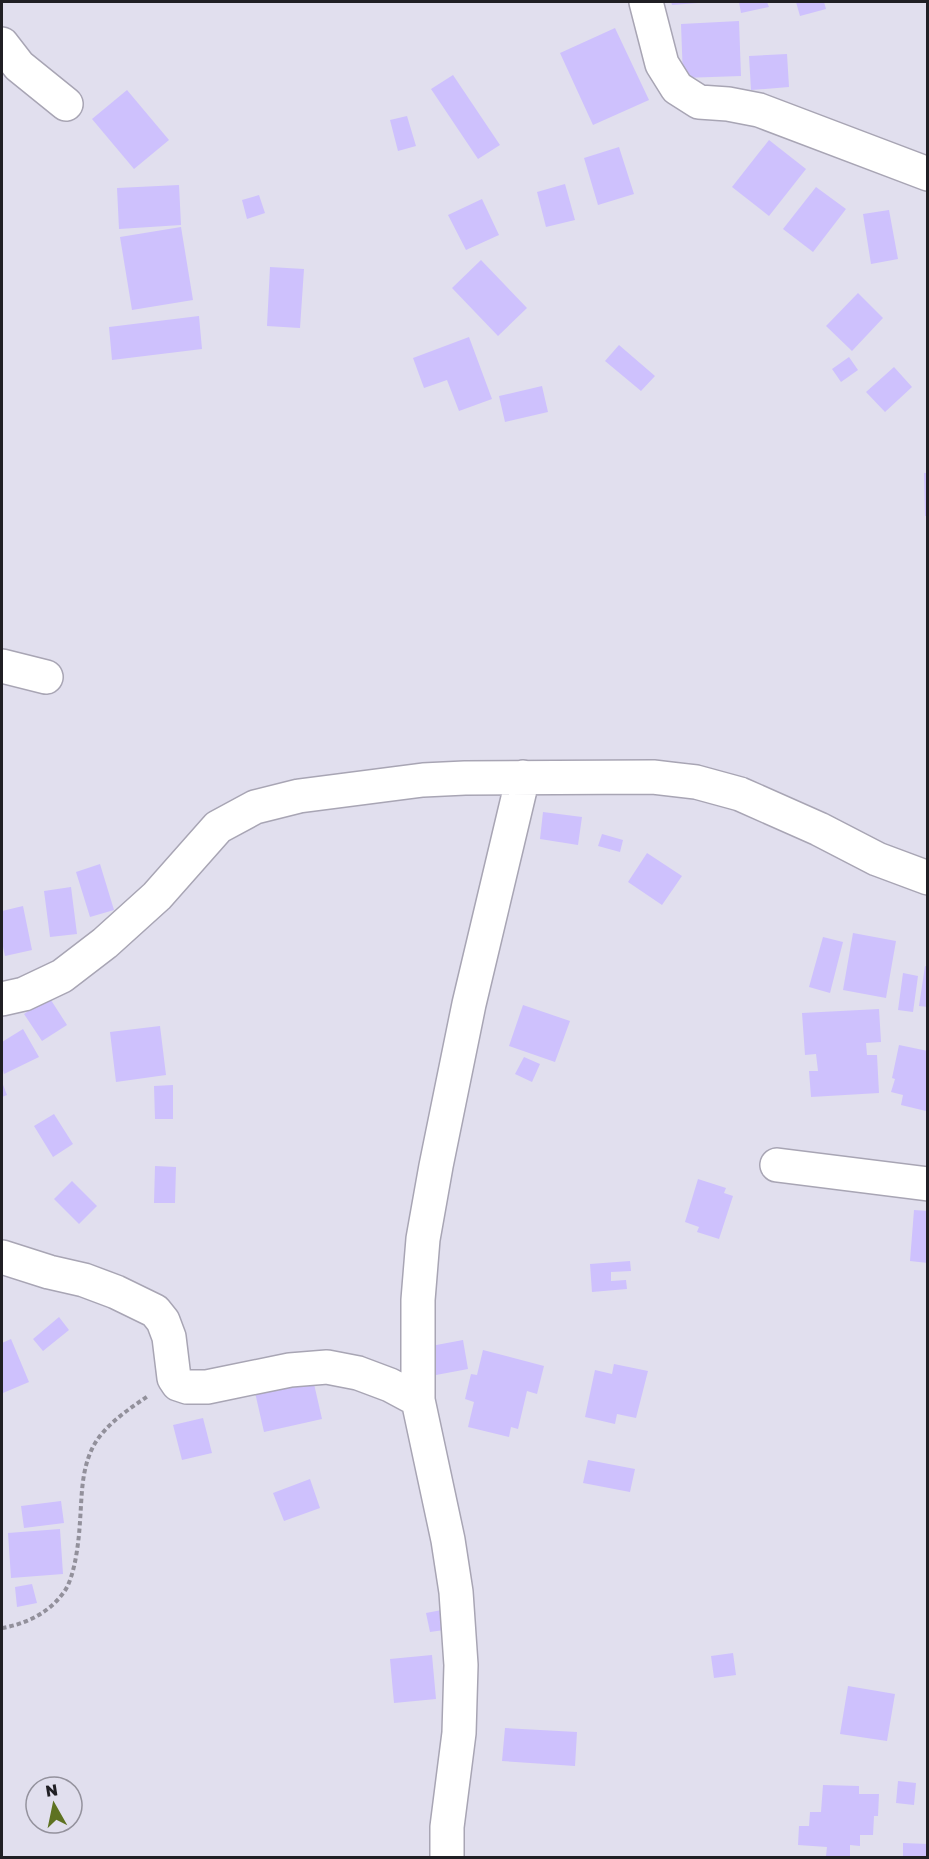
<svg xmlns="http://www.w3.org/2000/svg" width="929" height="1859" font-family="'Golos Text',sans-serif">
	<rect width="100%" height="100%" fill="#e1dfee"/>
	<path fill="#cec1fd" d="M671,2H698V3L672,5Z
		M739,2H767L769,7L741,13Z
		M796,2H824L826,9L800,16Z
		M739,21L741,76L683,78L681,24Z
		M615,28L649,100L593,125L560,53Z
		M787,54L789,87L751,90L749,56Z
		M453,75L500,145L478,159L431,89Z
		M127,90L169,140L134,169L92,119Z
		M407,116L416,146L398,151L390,120Z
		M769,140L806,169L769,216L732,187Z
		M619,147L634,194L598,205L584,158Z
		M565,184L575,220L546,227L537,192Z
		M179,185L181,225L119,229L117,188Z
		M816,187L846,209L813,252L783,229Z
		M259,195L265,213L247,219L242,200Z
		M482,199L499,235L466,250L448,215Z
		M889,210L898,259L871,264L863,214Z
		M181,227L193,300L132,310L120,237Z
		M481,260L527,308L498,336L452,288Z
		M270,267L304,269L300,328L267,326Z
		M858,293L883,318L852,351L826,326Z
		M199,316L202,349L112,360L109,327Z
		M469,337L492,399L459,411L447,380L424,388L413,358Z
		M619,345L655,376L641,391L605,361Z
		M849,357L858,370L841,382L832,369Z
		M894,367L912,387L885,412L866,392Z
		M542,386L548,412L505,422L499,396Z
		M924,473H928V516H925Z
		M543,812L582,817L578,845L540,839Z
		M602,834L623,840L620,852L598,846Z
		M647,853L682,876L662,905L628,882Z
		M100,864L114,910L90,917L76,872Z
		M71,887L77,934L50,937L44,891Z
		M23,906L32,950L5,956L2,942V911Z
		M853,933L896,941L886,998L843,990Z
		M823,937L843,942L830,993L809,987Z
		M925,966L928,967V1007L919,1006Z
		M903,973L918,976L913,1012L898,1010Z
		M49,997L67,1025L42,1041L24,1014Z
		M523,1005L570,1021L555,1062L509,1046Z
		M879,1009L881,1042L866,1043L867,1055H877L879,1093L811,1097L809,1071H818L816,1054L805,1055L802,1013Z
		M160,1026L166,1075L116,1082L110,1032Z
		M23,1029L39,1057L4,1074L2,1067V1042Z
		M899,1045L928,1051L926,1111L901,1105L903,1095L891,1092L895,1079L892,1078Z
		M524,1057L540,1064L532,1082L515,1074Z
		M2,1082L7,1095L2,1097Z
		M173,1085V1119H155L154,1086Z
		M54,1114L73,1144L53,1157L34,1126Z
		M155,1166L176,1167L175,1203H154Z
		M698,1179L726,1188L724,1193L733,1196L719,1239L697,1232L699,1227L685,1222Z
		M72,1181L97,1206L79,1224L54,1199Z
		M914,1210L928,1211V1263L910,1261Z
		M630,1261L631,1271L611,1272V1281L626,1280L627,1289L592,1292L590,1264Z
		M59,1317L69,1330L43,1351L33,1339Z
		M11,1339L29,1382L3,1393L2,1343Z
		M463,1340L468,1369L436,1375L431,1346Z
		M483,1350L544,1366L537,1394L527,1391L518,1429L511,1427L509,1437L468,1427L474,1402L465,1399L471,1374L477,1375Z
		M614,1364L648,1371L636,1418L617,1414L615,1424L585,1417L595,1370L612,1374Z
		M312,1375L322,1419L264,1432L254,1388Z
		M203,1418L212,1453L182,1460L173,1425Z
		M588,1460L635,1469L630,1492L583,1483Z
		M310,1479L320,1508L284,1521L273,1493Z
		M61,1501L64,1523L24,1528L21,1506Z
		M60,1529L63,1574L11,1578L8,1533Z
		M32,1584L37,1603L17,1607L15,1587Z
		M447,1609L451,1629L430,1632L426,1613Z
		M733,1653L736,1675L714,1678L711,1656Z
		M432,1655L436,1699L394,1703L390,1659Z
		M848,1686L895,1694L887,1741L840,1734Z
		M505,1728L577,1732L575,1766L502,1761Z
		M898,1781L916,1783L914,1805L896,1803Z
		M823,1785L859,1786V1794H879L878,1816H874L873,1835H860V1846L850,1845V1857L826,1856L827,1847L798,1845L799,1826H809L810,1812H821Z
		M903,1843L928,1844V1858H903Z"/>
	<g fill="none" stroke-linecap="round" stroke-linejoin="round">
		<g stroke="#a8a5b4" stroke-width="36">
			<path id="minor" d="M646,2L662,64L677,88L699,102L728,104L759,110L928,174
				M2,44L19,66L66,104
				M2,666L46,677
				M2,999L24,994L62,976L105,943L157,896L218,827L255,807L299,796L423,780L465,778L653,777L696,782L740,794L819,829L877,859L928,878
				M777,1165L928,1184
				M2,1257L49,1272L84,1280L116,1292L155,1311L163,1321L169,1337L174,1378L178,1384L187,1387H207L290,1370L327,1367L358,1373L390,1385L418,1400
				M447,1858V1827L459,1733L461,1665L456,1592L448,1540L418,1400V1300L423,1239L436,1166L469,1004L523,777"/>
		</g>
		<path stroke="#92909b" stroke-width="4" stroke-dasharray="4.5 3" stroke-linecap="butt" d="M2,1628C26,1624 49,1613 64,1592C75,1577 79,1540 80,1521C82,1495 81,1469 94,1445C106,1424 129,1409 148,1396"/>
		<use href="#minor" stroke="#fff" stroke-width="33"/>
	</g>
	<rect width="929" height="1859" fill="none" stroke="#201f24" stroke-width="6"/>
	<g transform="translate(54 1805) rotate(351)"><circle r="28" fill="#e1dfee" stroke="#94929d" stroke-width="1.5"/>
	<path d="M0-4.5L10 22L0 15L-10 22Z" fill="#5e7221"/>
	<text y="-9" font-size="16" font-weight="bold" text-anchor="middle" fill="#201f24">N</text>
	</g>
</svg>
